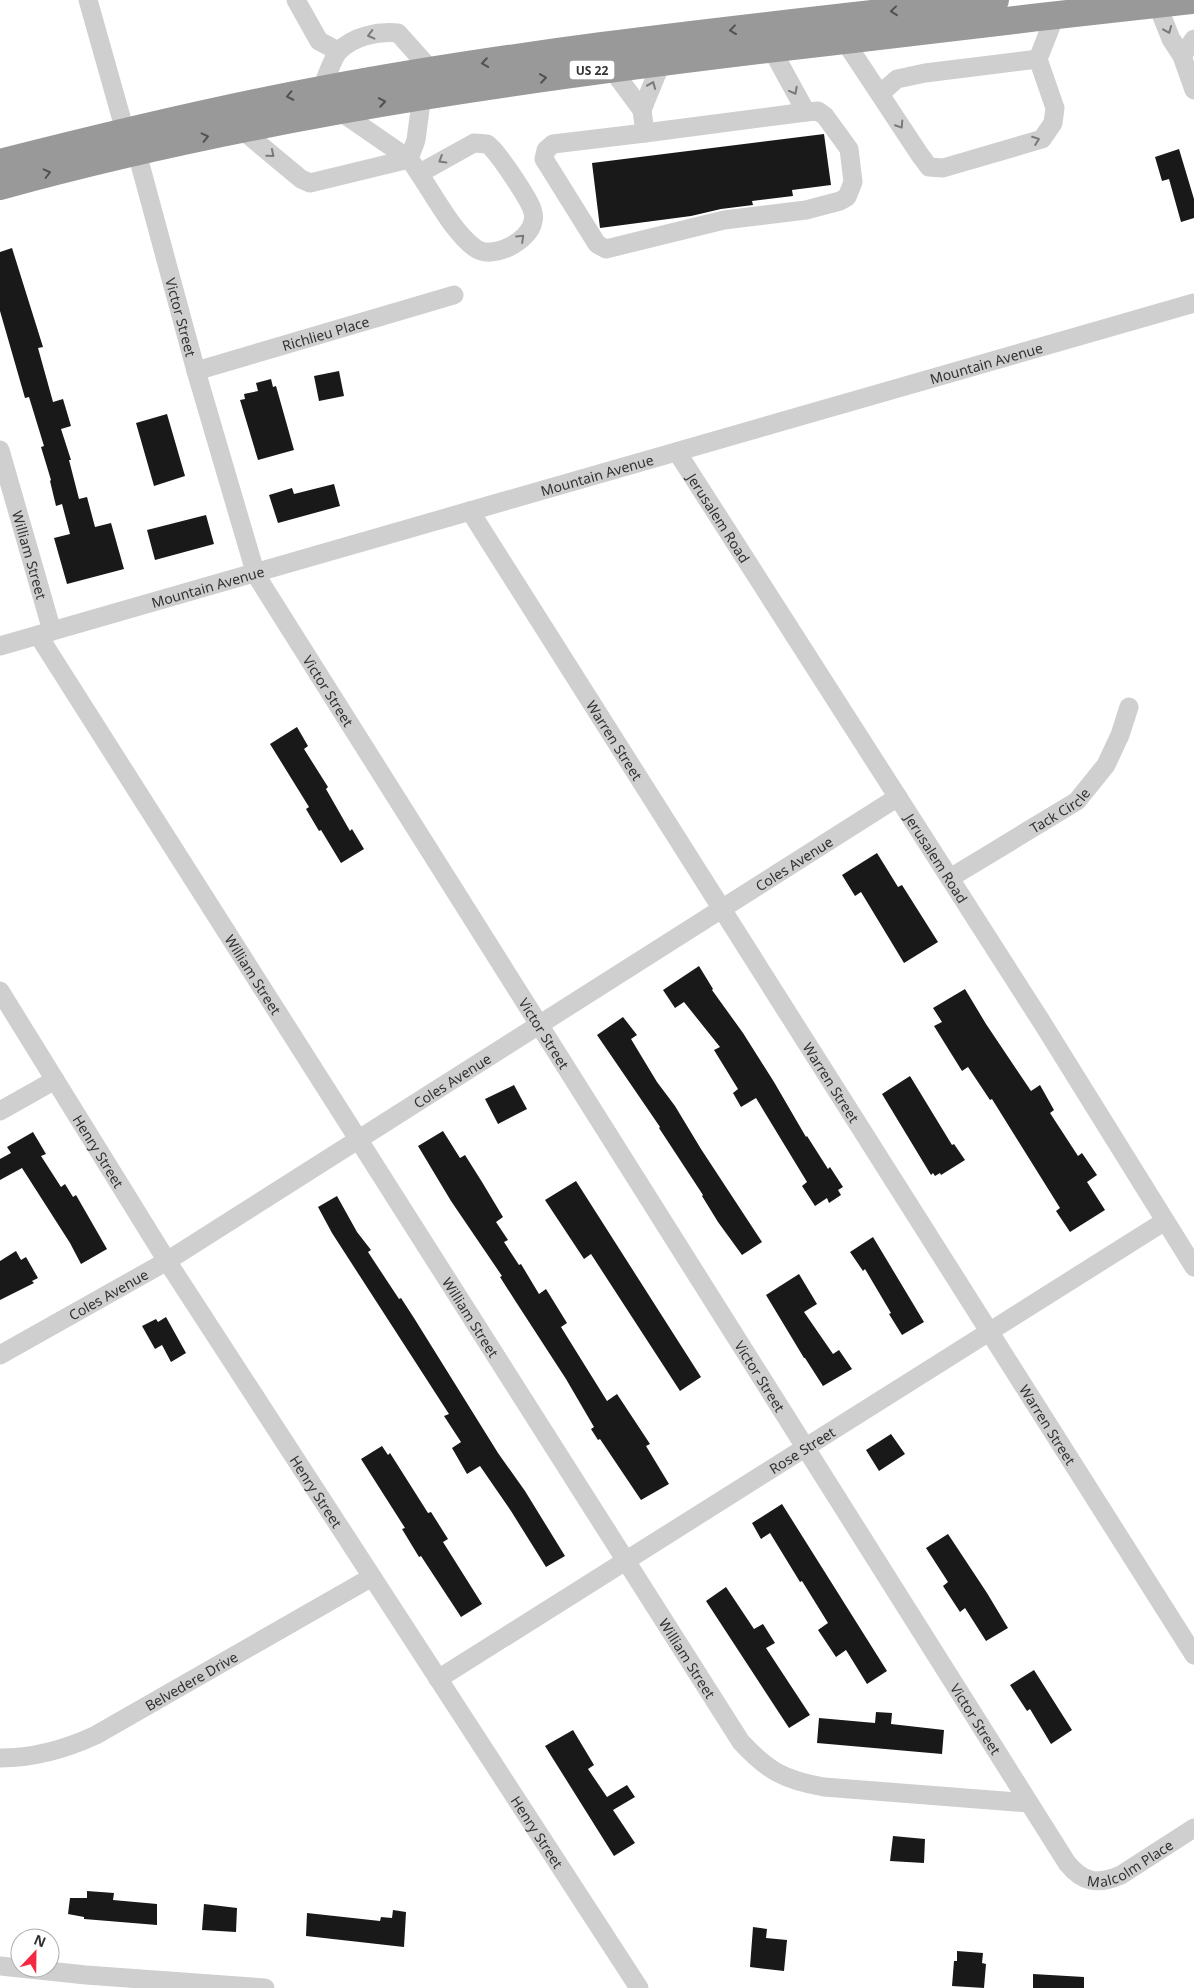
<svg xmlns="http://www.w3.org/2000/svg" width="1194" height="1988" font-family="'Noto Sans',sans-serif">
	<rect width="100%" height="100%" fill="#fff"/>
	<path fill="#191919" d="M824,134L831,185L792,190L793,196L752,201L753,205L721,209L691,216L600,228L592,163Z
		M1179,149L1194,199V218L1181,222L1169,179L1162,181L1155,157Z
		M12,248L43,347L38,348L53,402L63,399L71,426L61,429L71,460H69L79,499L87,497L95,527L111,523L124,569L67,584L54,538L70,534L62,504L56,506L50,481L51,480L41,447L44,446L29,397L25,398L0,311V252Z
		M339,371L344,396L319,401L314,376Z
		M271,379L273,387L276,386L294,450L258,460L240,400L245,399L244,394L258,391L256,383Z
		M167,414L185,476L154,486L136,423Z
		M334,484L340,506L278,523L269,495L292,488L294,494Z
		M206,515L214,544L155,560L147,530Z
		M297,727L308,746L304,749L328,787L326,789L350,831L352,829L364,849L341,863L321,830L319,831L306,809L309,807L270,744Z
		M877,853L898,887L902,885L938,942L904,963L861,892L855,896L842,875Z
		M699,966L713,989L712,990L743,1033L774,1082L806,1137L807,1136L828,1169L830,1167L843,1187L838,1190L841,1195L829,1203L827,1198L815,1206L802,1186L807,1182L756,1098L741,1107L733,1093L738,1089L714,1050L720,1047L684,1002L675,1008L663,990Z
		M965,989L986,1024L1031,1091L1040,1085L1054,1110L1050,1113L1078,1156L1082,1153L1097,1175L1087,1182L1105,1210L1070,1232L1056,1211L1060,1208L992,1099L990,1100L968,1067L962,1071L934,1026L942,1022L933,1008Z
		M623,1017L637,1035L631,1039L657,1082L675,1106L701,1149L762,1242L742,1255L718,1222L702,1196L703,1195L659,1128L660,1127L597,1035Z
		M910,1076L952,1145L954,1144L965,1160L941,1175L940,1173L935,1176L933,1173L931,1175L882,1094Z
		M514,1085L527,1109L498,1124L485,1099Z
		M443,1131L460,1158L465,1155L482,1182L503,1217L496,1222L508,1240L504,1242L519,1265L521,1264L539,1294L546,1289L567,1323L561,1327L607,1401L617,1394L650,1444L646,1446L669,1484L641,1500L600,1439L598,1440L591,1429L594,1427L566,1379L516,1302L500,1277L502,1276L451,1201L418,1146Z
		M33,1132L46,1154L41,1156L61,1187L65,1184L73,1197L76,1195L107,1249L81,1264L70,1243L22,1168L0,1180V1159L11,1153L7,1147Z
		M576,1181L701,1377L680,1391L591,1254L584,1259L545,1200Z
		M337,1196L357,1232L371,1250L368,1252L399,1299L401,1298L414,1318L498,1453L525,1491L565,1556L546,1567L511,1511L480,1466L467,1474L452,1448L461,1442L444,1416L449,1414L332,1233L318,1207Z
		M873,1237L924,1322L902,1335L889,1314L891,1313L865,1269L863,1271L850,1252Z
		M16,1251L21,1260L26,1257L38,1278L32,1281L34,1283L0,1300V1261Z
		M799,1274L817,1304L804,1312L833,1354L839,1350L852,1369L823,1386L805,1358H804L766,1295Z
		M166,1317L186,1353L171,1362L162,1345L155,1349L142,1326L156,1319L158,1322Z
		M891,1434L905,1454L879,1471L866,1450Z
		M382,1446L388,1455L390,1453L428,1513L431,1512L448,1539L443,1542L482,1604L461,1617L421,1556L419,1557L402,1529L405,1528L361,1459Z
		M782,1504L887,1671L867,1684L846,1650L836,1657L818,1630L828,1623L802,1581L800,1582L770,1533L761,1539L752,1523Z
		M948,1534L987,1593L1008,1628L986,1641L965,1608L960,1612L943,1586L948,1582L926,1548Z
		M726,1587L754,1629L763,1624L775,1643L766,1648L810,1715L789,1728L706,1601Z
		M1034,1670L1072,1730L1051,1744L1030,1709L1027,1711L1010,1685Z
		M876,1712L892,1713L891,1724L944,1730L942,1754L817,1743L819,1718L875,1723Z
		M573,1730L594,1765L588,1769L607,1797L627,1785L635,1797L613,1810L635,1843L614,1856L545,1746Z
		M893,1836L925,1839L924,1863L890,1861Z
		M87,1891L114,1893L113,1900L157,1904V1925L84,1919V1917L68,1914L70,1898H87Z
		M204,1904L237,1908L236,1932L202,1930Z
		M393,1910L406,1912L404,1947L306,1936L307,1913L380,1921L381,1917L392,1918Z
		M753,1927L767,1929L766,1938L787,1940L784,1971L750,1967Z
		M957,1951L983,1953L982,1963L986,1964L984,1988L952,1986L954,1961H957Z
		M1033,1974L1084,1977V1988H1033Z"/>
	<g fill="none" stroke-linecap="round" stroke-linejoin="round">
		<g stroke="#cfcfcf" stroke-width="19">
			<path d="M88,0L125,131"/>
			<path d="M296,0L319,41L338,51"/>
			<path d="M1157,4L1171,39L1182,56L1194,90"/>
			<path d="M844,40L920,155L929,167L943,168L1042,139L1053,123L1055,108L1038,59L1055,16"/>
			<path d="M1182,56L1194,39"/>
			<path d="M611,68L642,110L645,133L553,144L546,150L544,159L597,244L606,249L724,220L806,210L840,201L847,197L853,182L849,149L825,116L818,111L806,112L771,48"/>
			<path d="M321,90C326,80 332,58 339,51C354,36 378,31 398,33L432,71"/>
			<path d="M880,94L897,79L925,73L1038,59"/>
			<path d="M338,110L409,159L416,140L422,95"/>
			<path d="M642,110L662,61"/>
			<path d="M241,129L301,179L310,183L409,159C429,185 450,230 475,248C492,261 530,241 533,221C534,218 533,212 532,209C528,198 497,150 487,144L474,143L420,173"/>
			<path d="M645,133L806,112"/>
			<path id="s1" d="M137,153L196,371L256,575L1067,1863C1083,1883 1098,1885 1121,1875L1194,1828"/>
			<path id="s2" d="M196,371L454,295"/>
			<path id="s3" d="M0,450L52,631"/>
			<path id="s4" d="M677,452L1043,1024L1194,1267"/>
			<path id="s5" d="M470,511L1194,1655"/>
			<path id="s6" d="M38,635L741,1742C768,1771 784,1780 824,1787L1029,1803"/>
			<path id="s7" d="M0,646L1194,303"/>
			<path id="s8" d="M950,878L1077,801L1106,765L1120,735L1129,707"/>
			<path id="s9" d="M0,991L167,1261L639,1988"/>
			<path d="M0,1111L55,1080"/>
			<path id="s10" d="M0,1355L167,1261L898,797"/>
			<path id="s11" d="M438,1679L1165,1221"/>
			<path id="s12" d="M0,1758C34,1758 66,1749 96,1735L372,1577"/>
			<path d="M0,1966L86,1975L265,1988"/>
		</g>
		<path stroke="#999" stroke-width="28" d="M0,163C106,136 213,110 321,90C544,48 770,26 995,0
			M0,186C279,109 566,72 853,39C966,26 1078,12 1191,0"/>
	</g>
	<defs><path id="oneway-chevron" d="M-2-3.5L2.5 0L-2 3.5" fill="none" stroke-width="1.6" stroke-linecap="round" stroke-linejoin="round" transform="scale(1.25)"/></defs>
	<g stroke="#515151">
		<use href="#oneway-chevron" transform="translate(894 11) rotate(174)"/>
		<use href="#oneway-chevron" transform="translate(733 30) rotate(173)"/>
		<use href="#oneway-chevron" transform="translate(485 63) rotate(171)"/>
		<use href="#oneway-chevron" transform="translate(543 78) rotate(-8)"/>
		<use href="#oneway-chevron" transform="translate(290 96) rotate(168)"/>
		<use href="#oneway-chevron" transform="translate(382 102) rotate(-10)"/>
		<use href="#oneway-chevron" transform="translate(205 137) rotate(-13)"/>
		<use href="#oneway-chevron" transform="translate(47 173) rotate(-14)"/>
	</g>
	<g stroke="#797979">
		<use href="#oneway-chevron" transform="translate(1168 30) rotate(68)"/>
		<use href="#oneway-chevron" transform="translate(371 35) rotate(166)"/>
		<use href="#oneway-chevron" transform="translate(652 85) rotate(-68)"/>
		<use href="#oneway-chevron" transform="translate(794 91) rotate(62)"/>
		<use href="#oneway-chevron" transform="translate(900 125) rotate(57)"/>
		<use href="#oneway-chevron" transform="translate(1036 140) rotate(-21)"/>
		<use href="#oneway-chevron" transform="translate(271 154) rotate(40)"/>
		<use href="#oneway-chevron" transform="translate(442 160) rotate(149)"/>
		<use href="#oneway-chevron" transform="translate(521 238) rotate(-43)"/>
	</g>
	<g text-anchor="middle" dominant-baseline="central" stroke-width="5" stroke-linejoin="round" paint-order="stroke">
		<rect fill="#fff" stroke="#707070" stroke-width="1" x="569.5" y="60.5" width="45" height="19" rx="4"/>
		<g font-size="12" font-weight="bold" fill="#323232">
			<text x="592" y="70">US 22</text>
		</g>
		<g font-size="14" fill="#323232" stroke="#fff">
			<text stroke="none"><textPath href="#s1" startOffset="170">Victor Street</textPath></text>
			<text stroke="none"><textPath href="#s2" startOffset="135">Richlieu Place</textPath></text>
			<text stroke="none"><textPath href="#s7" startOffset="1026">Mountain Avenue</textPath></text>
			<text stroke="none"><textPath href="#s7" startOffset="621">Mountain Avenue</textPath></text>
			<text stroke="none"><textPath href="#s4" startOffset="78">Jerusalem Road</textPath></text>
			<text stroke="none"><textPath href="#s3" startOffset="109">William Street</textPath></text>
			<text stroke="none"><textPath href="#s7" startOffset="216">Mountain Avenue</textPath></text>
			<text stroke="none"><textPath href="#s1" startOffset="575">Victor Street</textPath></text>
			<text stroke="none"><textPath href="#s5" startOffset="271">Warren Street</textPath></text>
			<text stroke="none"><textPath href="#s8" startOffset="129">Tack Circle</textPath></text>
			<text stroke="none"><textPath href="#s4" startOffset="482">Jerusalem Road</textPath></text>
			<text stroke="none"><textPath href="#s10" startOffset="934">Coles Avenue</textPath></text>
			<text stroke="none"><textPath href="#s6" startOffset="402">William Street</textPath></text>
			<text stroke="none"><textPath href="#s1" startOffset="980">Victor Street</textPath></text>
			<text stroke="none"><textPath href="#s10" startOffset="529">Coles Avenue</textPath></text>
			<text stroke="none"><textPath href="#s5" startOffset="676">Warren Street</textPath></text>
			<text stroke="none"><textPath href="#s9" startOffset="188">Henry Street</textPath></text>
			<text stroke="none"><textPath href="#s10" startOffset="124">Coles Avenue</textPath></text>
			<text stroke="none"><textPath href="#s6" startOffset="808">William Street</textPath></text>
			<text stroke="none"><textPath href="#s1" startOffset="1385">Victor Street</textPath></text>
			<text stroke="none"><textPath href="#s5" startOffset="1081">Warren Street</textPath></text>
			<text stroke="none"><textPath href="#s11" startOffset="430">Rose Street</textPath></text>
			<text stroke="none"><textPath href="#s9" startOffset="592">Henry Street</textPath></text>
			<text stroke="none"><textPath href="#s6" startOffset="1212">William Street</textPath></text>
			<text stroke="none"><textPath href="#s12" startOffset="209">Belvedere Drive</textPath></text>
			<text stroke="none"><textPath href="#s1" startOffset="1790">Victor Street</textPath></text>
			<text stroke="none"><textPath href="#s9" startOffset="998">Henry Street</textPath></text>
			<text stroke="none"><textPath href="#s1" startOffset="2034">Malcolm Place</textPath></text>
		</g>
	</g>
	<g transform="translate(35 1953) rotate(22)"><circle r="24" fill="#ffffff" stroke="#adadad"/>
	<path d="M0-4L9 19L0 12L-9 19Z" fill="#f52844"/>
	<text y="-8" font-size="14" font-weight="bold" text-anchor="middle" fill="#323232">N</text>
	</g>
</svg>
